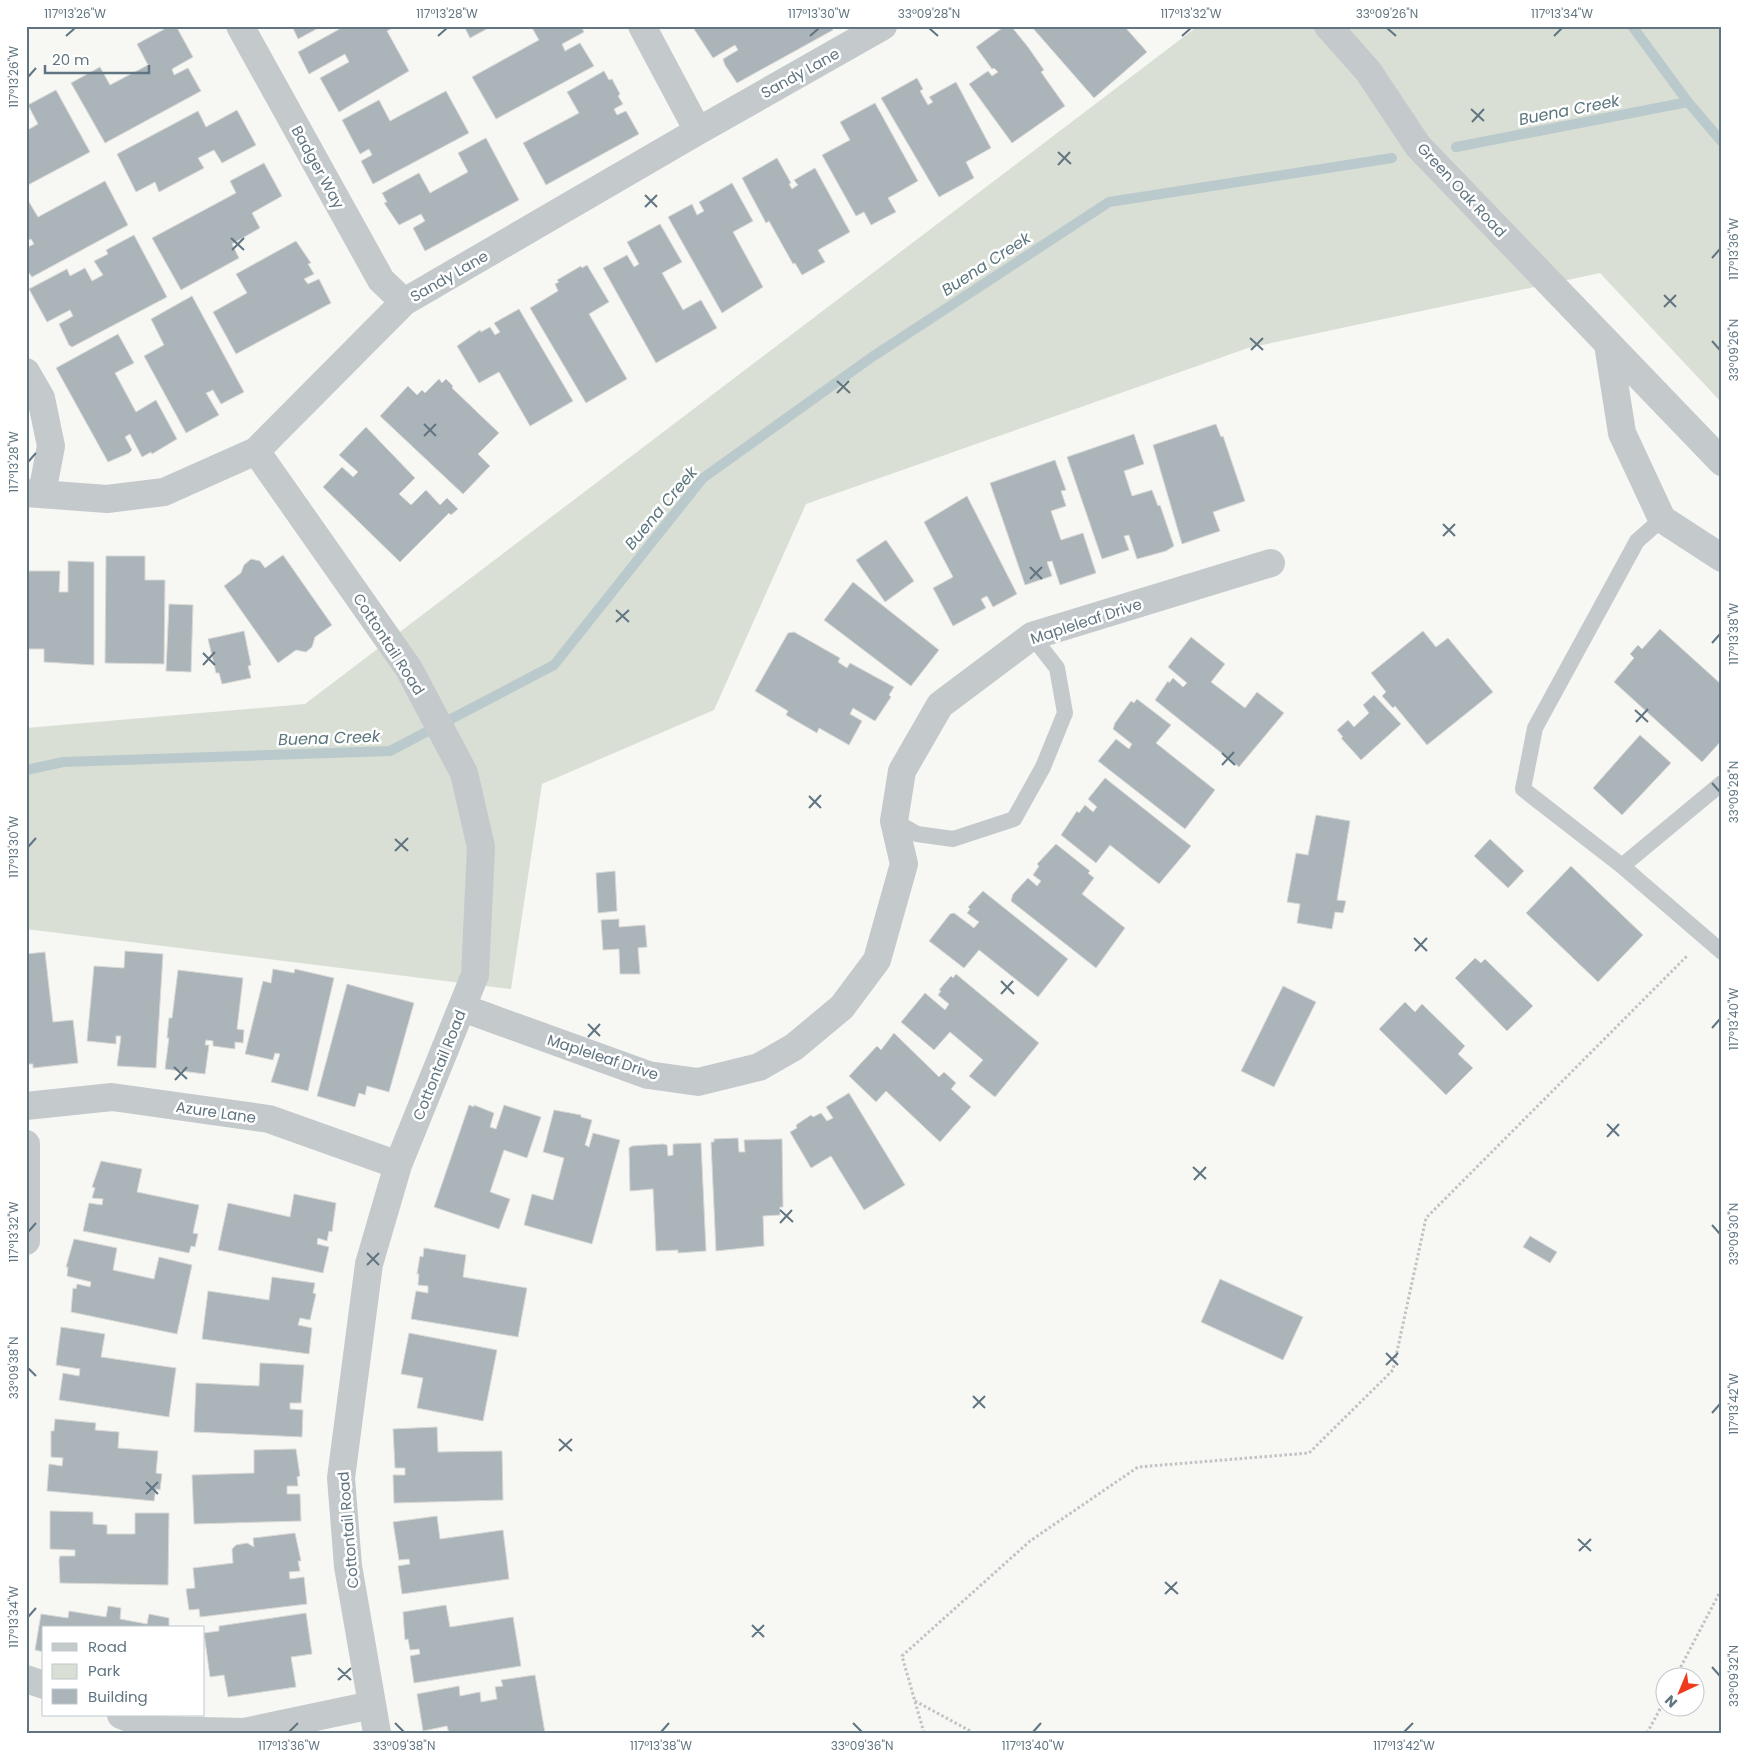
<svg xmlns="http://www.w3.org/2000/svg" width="1748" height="1759" font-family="Poppins,sans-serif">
	<rect width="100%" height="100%" fill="#f7f7f4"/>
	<path fill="#d9dfd4" d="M1198,26H1722V403L1600,273L1248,348L806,504L714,710L542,784L511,989L26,929V728L305,704Z"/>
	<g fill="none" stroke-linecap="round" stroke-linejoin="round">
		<path stroke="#bac9cc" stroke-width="10" d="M1632,26L1688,102L1722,142
			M1456,147L1688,102
			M26,770L63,762L390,751L554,665L703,478L872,357L1109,202L1392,158"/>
	</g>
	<path fill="#abb5b9" stroke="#d9d8d6" d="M170,26H176L193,57L172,69L174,75L188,68L201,91L105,143L71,83L100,67L110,85L148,65L137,44Z
		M292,26H322L298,39Z
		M345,26H396L387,31L409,71L339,112L320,78L349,62L345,54L309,74L298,52Z
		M464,26H492L470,38Z
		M531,26H581L584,32L562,44L565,51L580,43L594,66L496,119L472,77L539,40Z
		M696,26H831L833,30L737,83L725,65L723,59L738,50L735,45L713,58L694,29Z
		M1005,26H1011L1028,47L1044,70L1041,72L1065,106L1012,143L969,84L988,71L992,76L998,72L994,68L992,69L976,47Z
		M1031,26H1124L1147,52L1094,98Z
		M604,71L609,80L612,79L620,94L618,96L623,104L614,109L617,115L626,111L639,134L546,185L523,143L579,113L567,92Z
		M917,78L923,89L920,91L928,105L933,102L929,97L956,82L991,148L966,162L974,178L939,197L881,98Z
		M56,90L90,152L26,186V131L38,124L28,105Z
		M446,91L469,133L373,184L361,161L372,155L369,149L360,154L342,120L379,100L390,121Z
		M875,103L918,181L888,198L896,212L871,225L864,212L856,216L822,155L850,140L840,122Z
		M237,110L256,145L222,163L214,150L198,158L204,168L159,192L155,182L136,192L117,154L198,111L206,127Z
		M486,138L519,200L425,251L413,228L425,221L421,214L399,225L384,203L387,202L382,193L419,173L430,193L468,172L458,153Z
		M777,158L791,183L789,184L792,189L798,185L794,180L815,168L850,232L818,250L825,262L802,275L795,263L793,264L769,221L766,223L742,178Z
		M264,163L282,196L252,213L260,228L232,244L239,258L181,290L152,238L236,193L230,181Z
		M105,181L128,225L32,277L26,269V248L34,244L31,239L26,241V197L38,217Z
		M732,183L753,221L733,232L763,287L722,313L668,217L692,204L697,215L704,211L699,202Z
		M660,224L682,262L662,273L683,310L701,300L717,328L656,363L603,268L627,255L634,267L639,264L627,242Z
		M134,235L167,297L72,347L69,345L59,324L73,316L70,310L47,322L29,289L67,269L70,276L85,268L92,281L103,275L94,261L108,254L106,250Z
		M296,241L311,263L308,264L314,274L304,279L308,284L319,279L331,303L236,354L213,312L247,293L236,274Z
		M587,265L609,302L589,314L627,379L586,403L530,308L558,291L555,284L559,282L557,280L581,266L582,268Z
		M192,296L244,392L221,404L213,390L206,393L219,415L186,433L144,356L164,345L151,319Z
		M519,309L573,401L530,426L499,372L479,383L457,346L480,330L481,332L490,327L495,335L500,332L494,323Z
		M118,334L134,363L115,373L136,412L156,400L177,439L152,454L151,452L142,457L130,434L125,437L132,450L129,453L108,462L56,368Z
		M439,379L442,383L446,379L453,386L452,388L499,433L478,454L490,466L463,494L380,416L408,386L417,395L422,390L425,393Z
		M1216,424L1221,437L1223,436L1245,501L1213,512L1220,531L1182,544L1153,445Z
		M366,427L415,478L399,494L411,505L426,490L440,505L447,498L458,509L451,515L449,513L400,562L323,487L342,467L353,477L358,472L339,455Z
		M1134,434L1144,464L1124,471L1132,496L1152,490L1158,506L1160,505L1174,546L1166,551L1137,559L1129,535L1124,536L1129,550L1102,559L1067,457Z
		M1055,460L1066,490L1061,491L1066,506L1051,511L1061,540L1083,533L1096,573L1060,585L1052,561L1047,562L1052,576L1025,585L990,483Z
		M967,496L1017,594L993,607L987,596L981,599L986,608L953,626L933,588L953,577L924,522Z
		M886,540L914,581L885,602L856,560Z
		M283,555L332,625L315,637L312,647L306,652L296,650L278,663L224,586L241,573L244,565L251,559L260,561L265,568Z
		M106,556H145V580H165L164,664L105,663Z
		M68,561L94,562V665L44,662V649H26V571H60L59,592H68Z
		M853,582L939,650L911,686L824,620Z
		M169,604L193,605L191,672L166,671Z
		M1660,629L1722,685V740L1702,762L1614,682L1634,658L1630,654L1638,645L1642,649Z
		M244,631L251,665L248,666L251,678L222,684L219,673H216L208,639Z
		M1423,631L1436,647L1448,638L1493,692L1427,745L1395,706L1393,708L1382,696L1386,692L1371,673Z
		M794,632L840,658L838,662L847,668L850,663L894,687L889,695L891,697L875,721L853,708L850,714L862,721L849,745L819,728L817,733L786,715L788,711L755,691L788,633Z
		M1191,637L1225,664L1211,682L1245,708L1257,692L1284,713L1239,767L1155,700L1168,681L1169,683L1173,678L1183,687L1187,683L1168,667Z
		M1374,695L1401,724L1361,760L1341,738L1343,737L1337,730L1348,720L1354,727L1369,713L1363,705Z
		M1137,699L1171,725L1156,743L1215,790L1185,829L1098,761L1116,739L1129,749L1132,744L1113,729L1115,723L1131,701L1134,703Z
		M1640,735L1671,763L1622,815L1593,788Z
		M1105,778L1191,846L1159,884L1110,845L1096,863L1061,835L1077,811L1079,813L1085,805L1093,812L1097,807L1088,799Z
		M1316,815L1350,821L1337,900L1346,901L1343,913L1335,912L1332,929L1297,923L1300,904L1287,902L1296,853L1308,855Z
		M1490,839L1524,871L1508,888L1474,856Z
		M1056,844L1090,871L1088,873L1094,878L1082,894L1125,928L1096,968L1011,901L1013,894L1028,878L1037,886L1041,881L1033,875L1039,866L1037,864Z
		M1571,866L1643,935L1598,982L1526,913Z
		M615,871L617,911L598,913L596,873Z
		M983,891L1068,959L1038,997L979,950L964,968L929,941L950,914L954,913L974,928L979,922L967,913L970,909L968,907Z
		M619,919V927L645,925L647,947L638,948L640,974H620L619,949L603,950L601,920Z
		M125,951L163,954L156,1068L117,1066L121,1036H116V1044L87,1041L94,966L124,968Z
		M45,952L53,1022L73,1020L78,1063L33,1068V1064H26V954Z
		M1475,958L1481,963L1485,959L1533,1006L1507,1031L1455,978Z
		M273,969L294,973L295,969L334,978L308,1091L271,1082L280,1054L275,1053L273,1060L245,1054L263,981L271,983Z
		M178,970L243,978L237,1029L244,1030L243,1043L235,1042V1049L213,1046V1041L206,1040L205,1045H209L205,1074L165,1069L169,1038H167L169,1018H172Z
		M956,974L1039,1043L995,1097L969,1076L983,1060L950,1032L934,1050L901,1022L925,993L945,1010L949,1004L938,995L941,991L939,990L951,976L953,978Z
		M347,984L414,1003L389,1092L367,1086L365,1095L359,1093L355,1107L317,1096Z
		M1283,986L1316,1002L1274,1087L1241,1071Z
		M1405,1002L1415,1012L1422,1004L1465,1046L1458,1054L1473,1068L1446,1095L1379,1029Z
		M894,1033L939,1077L944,1072L956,1083L951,1089L971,1107L940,1142L886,1091L876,1102L849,1076L877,1046L881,1050Z
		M849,1093L905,1185L864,1210L831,1156L811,1168L790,1132L797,1128L796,1125L811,1115L813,1117L821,1113L827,1121L833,1118L826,1107Z
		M469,1105L474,1107V1105L494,1113L490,1127L496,1129L504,1105L541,1117L527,1158L504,1150L490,1192L510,1199L499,1229L434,1207Z
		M554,1110L581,1115V1117L592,1120L585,1145L589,1147L593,1133L620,1140L592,1244L524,1225L532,1194L553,1200L564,1158L543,1152Z
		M738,1138L739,1152H745L744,1140L782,1139L783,1207H780V1215L763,1216L764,1246L716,1251L711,1142H714V1139Z
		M701,1143L706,1251L678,1253V1250L656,1251L653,1189L630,1191L629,1148L632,1146L663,1144L667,1145L668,1156L673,1155V1144Z
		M101,1161L142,1169L137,1192L199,1205L193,1233L198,1234L195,1247L191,1246L189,1253L83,1231L89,1203L102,1205L103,1199L92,1198L95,1188L92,1187Z
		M294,1194L336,1203L332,1232L329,1231L327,1241L318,1238L317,1244L329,1247L323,1273L218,1250L228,1203L290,1217Z
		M1530,1236L1557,1252L1550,1263L1523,1247Z
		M74,1239L117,1248L113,1270L154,1279L159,1257L192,1265L177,1334L71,1312L73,1288L76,1289L77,1284L90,1287L91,1282L67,1276L68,1267H66Z
		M424,1248L466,1255L463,1277L527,1288L518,1337L411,1319L416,1291L428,1293V1286L418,1285L419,1274H417L420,1256L423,1257Z
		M272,1277L315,1283L313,1293L316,1294L310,1320L300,1318L298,1325L312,1328L309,1354L202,1339L208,1291L269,1300Z
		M1220,1279L1303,1317L1283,1360L1201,1322Z
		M61,1327L105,1334L101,1357L176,1368L169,1417L59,1400L63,1373L79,1376L80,1369L56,1365Z
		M409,1333L497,1350L483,1421L417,1408L423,1378L401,1374Z
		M260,1363L304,1365L301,1403H290V1409L303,1410L302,1437L194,1432L196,1383L259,1386Z
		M55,1419L96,1423L95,1430L119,1432L118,1448L158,1451L156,1473L162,1474L160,1490L156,1489L154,1501L47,1491L49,1464L62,1466L63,1458L51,1457V1431H54Z
		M437,1427L438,1452L502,1451L503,1500L394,1503L393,1475H405V1468H395L393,1429Z
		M296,1449L300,1476L297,1477L298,1486H287V1494H300L301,1521L194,1524L192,1475L254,1473V1450Z
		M50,1511L93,1512V1524L107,1525V1534H135V1513H169L168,1585L60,1583L59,1560L60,1556H75V1550L50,1549Z
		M437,1516L440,1539L503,1530L509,1579L402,1594L398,1566L410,1564L409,1559L399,1560L393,1522Z
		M295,1533L301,1561H298L300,1571L289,1572L290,1579L304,1577L307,1604L200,1617L199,1609L189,1610L186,1589L195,1588L193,1568L233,1563L232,1549L236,1545L247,1543L254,1547L253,1538Z
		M446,1605L450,1627L513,1617L521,1666L414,1683L410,1656L420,1654L419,1649L410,1650L408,1639L405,1640L403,1612Z
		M108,1606L121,1608L120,1619L147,1624L149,1614L169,1618V1628H44V1652L35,1650L41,1614L68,1618L69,1611L106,1617Z
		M306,1613L312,1654L291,1657L296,1687L228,1697L224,1675L210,1677L204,1633L219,1631V1626Z
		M535,1675L545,1733H449L447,1726L423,1731L417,1694L459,1686L460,1696L480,1692L481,1702L497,1699L495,1687L503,1686L501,1680Z"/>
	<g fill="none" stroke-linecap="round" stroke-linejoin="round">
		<path stroke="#c0c2c4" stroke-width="3" stroke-dasharray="2.5 2.5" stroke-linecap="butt" d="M1676,1676L1722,1588
			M915,1701L974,1733
			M924,1733L902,1656L1030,1541L1138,1467L1309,1453L1393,1370L1426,1218L1687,956
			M1647,1733L1666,1698"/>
		<path stroke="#c4c9cc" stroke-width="16" d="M1722,783L1622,866L1722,952
			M894,821L917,834L953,839L1014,819L1043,767L1065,713L1057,668L1032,636
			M1622,866L1523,789L1535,728L1637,541L1662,519"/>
		<path stroke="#c4c9cc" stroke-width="28" d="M240,26L381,280L404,302
			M642,26L698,131
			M1328,26L1368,71L1418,146L1722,462
			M1608,344L1622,433L1662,519L1722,558
			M26,372L41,398L51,446L42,493
			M256,451L409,669L464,773L481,847L475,975L398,1165L369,1264L341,1478L348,1566L377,1733
			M26,493L107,499L164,492L256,451L404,302L698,131L883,26
			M463,1008L648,1075L698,1082L759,1067L794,1047L842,1007L877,960L904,864L894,821L902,771L940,705L1032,636L1271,563
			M26,1106L112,1097L269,1119L398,1165
			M26,1144V1241
			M26,1679L44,1685
			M121,1715L159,1730L244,1732L372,1705"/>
	</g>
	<path fill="none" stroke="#607581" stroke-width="2" d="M929,28L938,36M1387,28L1396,36M66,36L75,28M438,36L447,28M810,36L819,28M1182,36L1191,28M1554,36L1562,28M28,77L36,68M1471,109L1484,121M1472,122L1484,109M1058,152L1071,164M1058,165L1070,152M645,195L657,207M645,207L657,195M231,238L244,250M232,250L244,238M1712,258L1720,249M1664,295L1676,307M1664,307L1676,295M1250,338L1263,350M1712,341L1720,350M1251,350L1263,338M837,381L850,393M837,393L849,381M424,424L436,436M424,436L436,424M28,462L36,453M1443,524L1455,536M1443,536L1455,524M1030,567L1042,579M1030,579L1042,567M616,610L629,622M616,622L629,610M1712,643L1720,634M203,653L215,665M203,665L215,652M1635,710L1648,722M1636,722L1648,709M1222,753L1235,765M1222,765L1234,752M1712,783L1720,792M809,796L821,808M809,808L821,795M395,839L408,851M28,847L36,838M395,851L408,838M1414,938L1427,951M1415,951L1427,938M1001,981L1014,994M1001,994L1013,981M588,1024L600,1036M1712,1028L1720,1019M588,1037L600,1024M174,1067L187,1079M175,1080L187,1067M1607,1124L1619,1136M1607,1137L1619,1124M1193,1167L1206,1179M1194,1180L1206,1167M780,1210L793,1222M780,1223L792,1210M1712,1225L1720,1234M28,1232L36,1223M367,1253L379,1265M367,1265L379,1253M1386,1353L1398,1365M1386,1365L1398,1353M28,1368L36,1376M973,1396L985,1408M973,1408L985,1396M1712,1413L1720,1404M559,1439L572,1451M559,1451L572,1439M146,1482L158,1494M146,1494L158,1482M1578,1539L1591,1551M1579,1551L1591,1539M1165,1582L1178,1594M1165,1594L1177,1582M28,1617L36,1608M752,1625L764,1637M752,1637L764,1625M1712,1667L1720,1676M338,1668L351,1680M338,1680L351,1668M395,1723L404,1732M853,1723L862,1732M289,1732L298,1723M661,1732L669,1723M1033,1732L1041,1723M1404,1732L1413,1723"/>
	<g text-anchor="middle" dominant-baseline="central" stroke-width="5" stroke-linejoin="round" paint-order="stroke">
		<g font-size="15" fill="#607581" stroke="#fff">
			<text transform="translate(800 73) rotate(-29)">Sandy Lane</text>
			<text transform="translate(318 167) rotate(61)">Badger Way</text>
			<text transform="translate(1462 190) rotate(47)">Green Oak Road</text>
			<text transform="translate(449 276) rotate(-30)">Sandy Lane</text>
			<text transform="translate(1086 621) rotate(-18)">Mapleleaf Drive</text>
			<text transform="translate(389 644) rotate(57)">Cottontail Road</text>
			<text transform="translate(603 1057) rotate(18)">Mapleleaf Drive</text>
			<text transform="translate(439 1065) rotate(-68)">Cottontail Road</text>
			<text transform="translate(216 1112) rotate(8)">Azure Lane</text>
			<text transform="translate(348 1530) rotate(-95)">Cottontail Road</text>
		</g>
		<g font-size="16" font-style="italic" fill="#5a767c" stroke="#fff">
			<text transform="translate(1569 110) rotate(-11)">Buena Creek</text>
			<text transform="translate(986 264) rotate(-33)">Buena Creek</text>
			<text transform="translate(661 508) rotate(-50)">Buena Creek</text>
			<text transform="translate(329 738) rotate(-2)">Buena Creek</text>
		</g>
	</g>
	<rect width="1748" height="1759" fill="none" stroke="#ffffff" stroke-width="55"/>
	<rect x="42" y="1626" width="162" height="90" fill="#ffffff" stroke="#bfc8cd"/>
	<rect x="52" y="1643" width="25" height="8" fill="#c4c9cc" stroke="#bfc8cd"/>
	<text x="88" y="1652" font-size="15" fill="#607581">Road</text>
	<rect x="52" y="1664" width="25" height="15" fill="#d9dfd4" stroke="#bfc8cd"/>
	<text x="88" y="1676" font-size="15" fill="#607581">Park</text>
	<rect x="52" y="1689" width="25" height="15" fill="#abb5b9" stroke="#bfc8cd"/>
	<text x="88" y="1702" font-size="15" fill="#607581">Building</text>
	<g transform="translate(1680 1692) rotate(224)"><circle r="24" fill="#ffffff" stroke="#bfc8cd"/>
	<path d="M0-4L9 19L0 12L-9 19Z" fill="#ef3b1b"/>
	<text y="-8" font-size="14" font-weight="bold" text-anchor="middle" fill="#607581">N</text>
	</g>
	<path d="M45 65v8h104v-8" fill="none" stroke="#607581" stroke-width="2.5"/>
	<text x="52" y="65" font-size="15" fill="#607581" stroke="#ffffff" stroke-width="4" paint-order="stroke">20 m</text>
	<rect x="28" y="28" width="1692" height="1704" fill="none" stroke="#607581" stroke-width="2"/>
	<g font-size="12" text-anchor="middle" fill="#607581">
		<text x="75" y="18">117°13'26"W</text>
		<text x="447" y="18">117°13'28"W</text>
		<text x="819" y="18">117°13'30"W</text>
		<text x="929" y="18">33°09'28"N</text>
		<text x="1191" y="18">117°13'32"W</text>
		<text x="1387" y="18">33°09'26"N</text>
		<text x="1562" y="18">117°13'34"W</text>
		<text transform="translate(14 77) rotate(-90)" y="4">117°13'26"W</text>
		<text transform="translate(1734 249) rotate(-90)" y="4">117°13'36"W</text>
		<text transform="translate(1734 350) rotate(-90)" y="4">33°09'26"N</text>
		<text transform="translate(14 462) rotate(-90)" y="4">117°13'28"W</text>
		<text transform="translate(1734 634) rotate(-90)" y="4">117°13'38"W</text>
		<text transform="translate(1734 792) rotate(-90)" y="4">33°09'28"N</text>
		<text transform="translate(14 847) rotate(-90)" y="4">117°13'30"W</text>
		<text transform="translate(1734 1019) rotate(-90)" y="4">117°13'40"W</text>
		<text transform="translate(14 1232) rotate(-90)" y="4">117°13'32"W</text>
		<text transform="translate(1734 1234) rotate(-90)" y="4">33°09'30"N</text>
		<text transform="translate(14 1368) rotate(-90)" y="4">33°09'38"N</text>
		<text transform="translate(1734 1404) rotate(-90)" y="4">117°13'42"W</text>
		<text transform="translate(14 1617) rotate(-90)" y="4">117°13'34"W</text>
		<text transform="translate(1734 1676) rotate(-90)" y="4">33°09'32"N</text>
		<text x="289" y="1750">117°13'36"W</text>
		<text x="404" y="1750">33°09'38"N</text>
		<text x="661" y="1750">117°13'38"W</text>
		<text x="862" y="1750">33°09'36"N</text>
		<text x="1033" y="1750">117°13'40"W</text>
		<text x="1404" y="1750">117°13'42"W</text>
	</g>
</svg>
